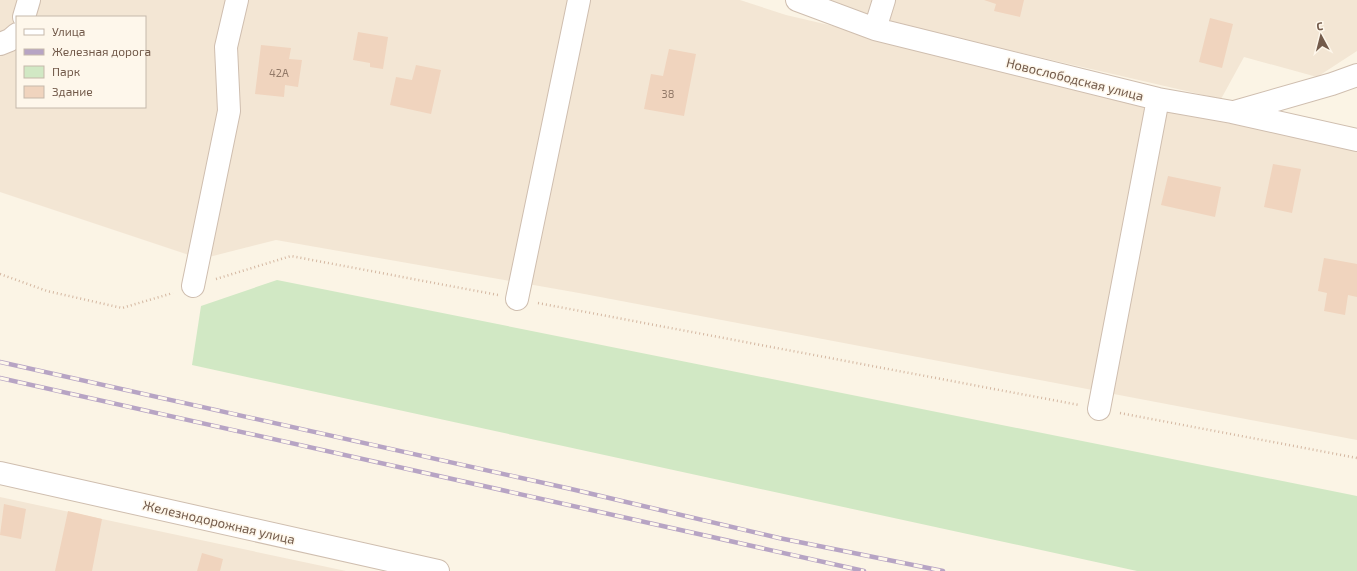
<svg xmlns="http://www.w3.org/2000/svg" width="1357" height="571" font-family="'Exo 2',sans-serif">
	<rect width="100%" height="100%" fill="#fbf4e5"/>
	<path fill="#f3e6d4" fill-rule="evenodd" d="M0,0H740L786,15L1357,148V440L579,293L276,240L201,259L0,192ZM17,17H145V107H17Z
		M831,0H1357V51L1317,77L1244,57L1221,99L870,18Z
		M0,497L102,519L346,571H0Z"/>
	<path fill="#d1e8c4" d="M277,280L1357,496V571H1137L192,365L201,306Z"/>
	<path fill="#f0d4be" d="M984,0H1024L1020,17L994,11L996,4Z
		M1210,18L1233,24L1222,68L1199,62Z
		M358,32L388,37L383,69L370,67V63L353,60Z
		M261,45L291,48L289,59L302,60L298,87L285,85L284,97L255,94Z
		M669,49L696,54L684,116L644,109L651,74L663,76Z
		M416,65L441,70L431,114L390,105L396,77L412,80Z
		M1273,164L1301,169L1292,213L1264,207Z
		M1168,176L1221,187L1215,217L1161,205Z
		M1324,258L1357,264V297L1348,295L1345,315L1324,311L1327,293L1318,291Z
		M4,504L26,509L21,539L0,535Z
		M68,511L102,519L92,571H55Z
		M202,553L223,559L220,571H197Z"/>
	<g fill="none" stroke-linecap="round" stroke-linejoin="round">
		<g stroke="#cfbeaf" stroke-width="24">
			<path id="minor" d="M797,0L875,29L1158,99L1232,112L1357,140
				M24,17L29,0
				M875,29L884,0
				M0,44L10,40L17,34
				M1234,112L1332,84L1357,75
				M193,286L229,111L226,47L237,0
				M517,299L579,0
				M1099,409L1158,99
				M0,473L438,571"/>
		</g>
		<path stroke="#d4b7a1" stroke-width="2.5" stroke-dasharray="1 3" stroke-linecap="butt" d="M0,274L47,291L122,308L173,293
			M216,279L291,256L498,295
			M538,303L1079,405
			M1120,413L1357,458"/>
		<use href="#minor" stroke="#fff" stroke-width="22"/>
		<g stroke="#b7a4c4" stroke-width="4.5">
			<path id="rail" d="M0,362L571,489L779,538L943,571
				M0,378L864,571"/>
		</g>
		<use href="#rail" stroke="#fef7eb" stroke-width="3" stroke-dasharray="9" stroke-linecap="butt"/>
	</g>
	<g text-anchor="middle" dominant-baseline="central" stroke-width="3" stroke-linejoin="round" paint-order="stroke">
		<g font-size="11" fill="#927968">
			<text x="279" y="72">42А</text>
			<text x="668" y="93">38</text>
		</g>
		<g font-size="13" fill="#735b4b" stroke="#fef7eb">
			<text transform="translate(1075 79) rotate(14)">Новослободская улица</text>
			<text transform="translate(219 522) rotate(13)">Железнодорожная улица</text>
		</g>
	</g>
	<rect x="16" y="16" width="130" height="92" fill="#fef7eb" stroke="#c6b9ab"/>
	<rect x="24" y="29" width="20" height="6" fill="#ffffff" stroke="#c6b9ab"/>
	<text x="52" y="36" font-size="12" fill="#735b4b">Улица</text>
	<rect x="24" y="49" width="20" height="6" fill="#b7a4c4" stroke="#c6b9ab"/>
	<text x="52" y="56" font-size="12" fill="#735b4b">Железная дорога</text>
	<rect x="24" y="66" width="20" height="12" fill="#d1e8c4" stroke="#c6b9ab"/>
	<text x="52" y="76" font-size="12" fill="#735b4b">Парк</text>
	<rect x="24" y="86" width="20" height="12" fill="#f0d4be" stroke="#c6b9ab"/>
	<text x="52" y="96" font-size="12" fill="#735b4b">Здание</text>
	<g transform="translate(1321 36) rotate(353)" stroke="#fef7eb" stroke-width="3" paint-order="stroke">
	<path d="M0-3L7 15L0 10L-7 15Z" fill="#735b4b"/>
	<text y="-6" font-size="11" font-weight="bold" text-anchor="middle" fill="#735b4b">С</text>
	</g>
</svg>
